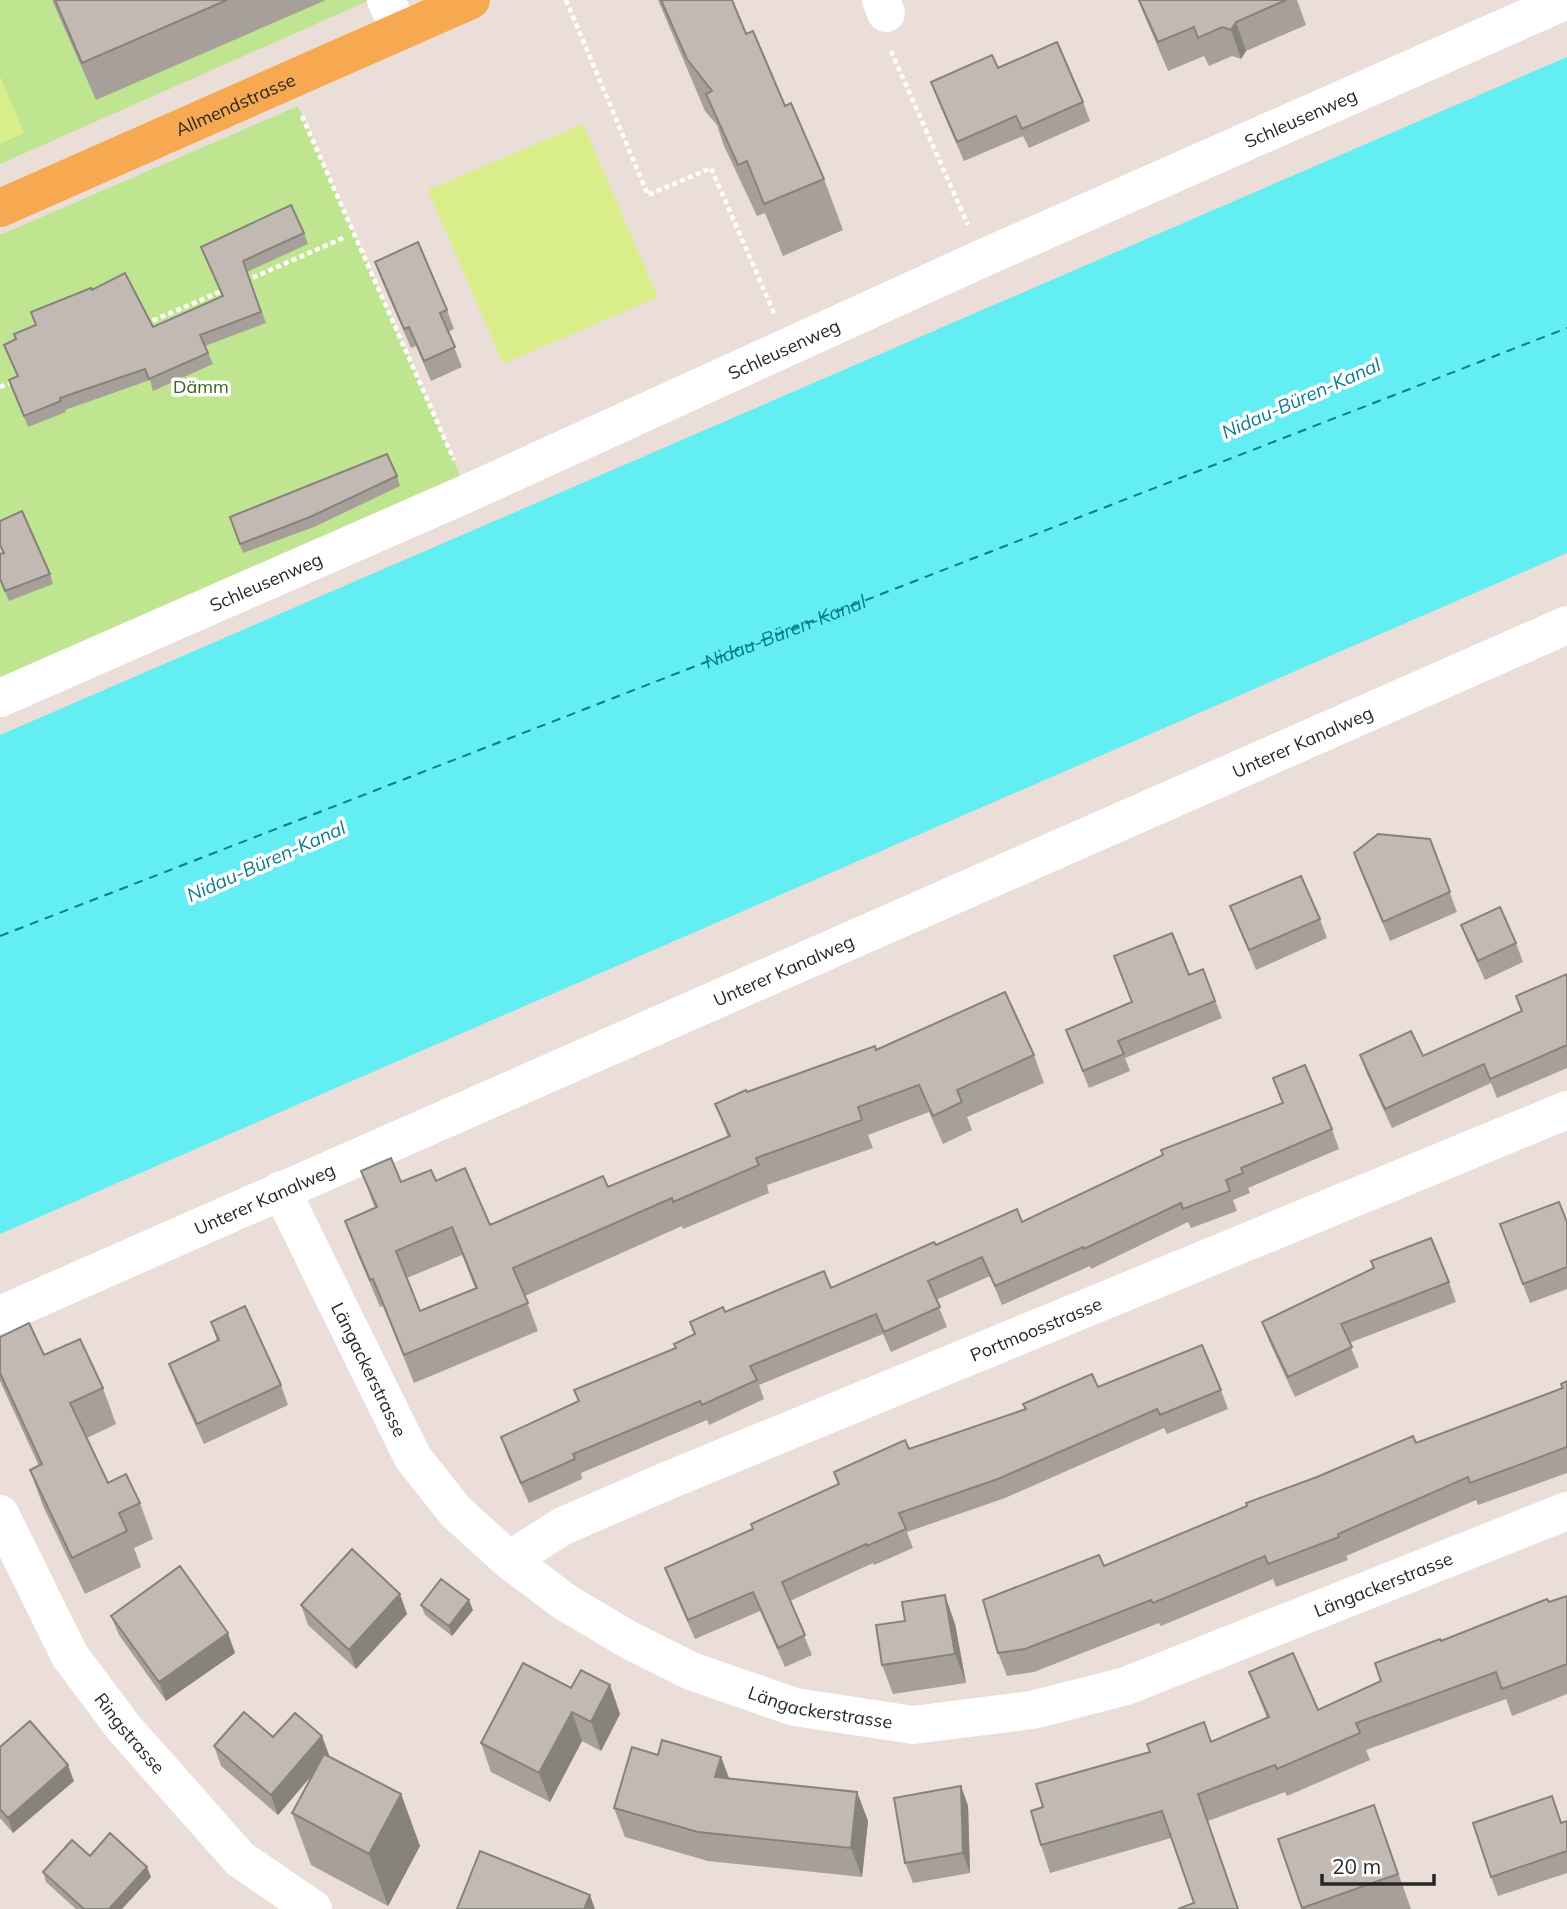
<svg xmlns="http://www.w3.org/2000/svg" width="1567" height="1909" font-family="Mulish,sans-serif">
	<rect width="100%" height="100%" fill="#ebddd7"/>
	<path fill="#c0e590" d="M0,0H370L0,164Z
		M298,106L468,493L0,691V235Z"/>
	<path fill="#daed8b" d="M0,76L24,133L0,144Z
		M583,124L658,297L503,364L428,190Z"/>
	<path fill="#63eef3" d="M1567,57V553L0,1234V735Z"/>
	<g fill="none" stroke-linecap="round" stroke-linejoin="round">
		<path stroke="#087d8c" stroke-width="2" stroke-dasharray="9 7" stroke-linecap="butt" id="s1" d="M0,936L1567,328"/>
		<path stroke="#fff" stroke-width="4.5" stroke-dasharray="5 3.5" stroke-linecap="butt" d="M566,0L648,195L711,168L774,313
			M891,51L968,225
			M302,116L454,460
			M245,281L343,238
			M145,324L224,290
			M0,387L15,381"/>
		<g stroke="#fff" stroke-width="38">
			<path d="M386,0L400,31"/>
			<path d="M881,0L886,13"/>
			<path id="s2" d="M0,698L468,493L983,258L1567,0"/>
			<path id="s3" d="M281,1190L413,1458L456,1512L509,1560L565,1602L629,1640L691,1671L795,1707L913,1725L1032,1710L1126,1686L1567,1511"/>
			<path id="s4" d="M0,1315L1567,625"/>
			<path id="s5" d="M0,1514L70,1656L124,1728L240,1859L313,1909"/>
			<path id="s6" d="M509,1560L563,1526L669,1480L1567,1110"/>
		</g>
		<path stroke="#f6a950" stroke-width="38" id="s7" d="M0,208L471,0"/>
	</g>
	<path fill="#a79f9a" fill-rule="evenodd" d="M52,0H326L96,100Z
		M658,0H732L746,34L824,179L843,230L783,256L765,213L757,216L724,146L717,125L705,111Z
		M1138,0H1297L1306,25L1246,51L1241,59L1232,56L1209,66L1204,56L1168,71Z
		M998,68L1083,102L1090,121L1029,148L1023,136L964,161L938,101L931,82Z
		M304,233L308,244L247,272L266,323L205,346L213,364L153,391L150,380L65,410L66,412L28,427L9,380L17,376L4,345L15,339L92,290L153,327L222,296L201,247Z
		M375,262L447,310L454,329L448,332L462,367L431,381L416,346L411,348L382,281Z
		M397,476L400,486L314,527L243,553L230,517Z
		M0,521L50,574L53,584L9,601L0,580V554L3,553L0,546Z
		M1430,839L1457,912L1390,941L1361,872L1354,853Z
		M1230,906L1320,919L1327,938L1256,970Z
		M1461,925L1516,943L1523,962L1485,980L1469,945Z
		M1203,969L1222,1018L1125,1058L1130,1071L1089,1088L1066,1030L1132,1002Z
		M1567,974V1068L1497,1098L1491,1083L1392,1128L1367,1074L1360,1055L1423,1056L1521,1011L1516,996Z
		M876,1050L1034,1055L1044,1083L967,1117L972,1130L943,1144L929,1112L868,1135L873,1148L767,1185L769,1193L683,1229L682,1226L525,1296L538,1331L414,1383L383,1306L380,1307L355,1248L345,1221L375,1208L361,1171L401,1182L436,1181L490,1225L608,1187L728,1137L715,1104L747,1092ZM462,1255L475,1288L420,1311L407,1278Z
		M1273,1078L1332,1129L1339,1149L1248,1188L1250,1193L1233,1200L1237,1211L1191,1228L1188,1222L1091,1269L1090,1266L1002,1305L990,1276L936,1300L947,1327L891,1352L883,1334L759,1385L764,1399L709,1425L707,1420L581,1473L582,1479L529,1503L508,1457L501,1437L578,1401L675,1349L695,1334L690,1322L725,1312L831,1288L936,1245L1022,1222L1282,1104Z
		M1567,1222V1289L1530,1303L1500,1224Z
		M1449,1282L1456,1302L1349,1343L1359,1367L1295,1397L1269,1341L1262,1322Z
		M211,1322L281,1385L288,1405L204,1444L176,1383L169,1364L217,1341Z
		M0,1337L44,1355L103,1388L116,1424L87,1438L108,1483L140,1503L153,1539L134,1548L141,1567L85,1594L43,1506L30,1470L39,1466L0,1381Z
		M1567,1381V1473L1478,1505L1476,1500L1346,1556L1348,1560L1276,1587L1273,1579L1161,1626L1159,1623L1034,1672L1007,1676L998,1653L1104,1566L1416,1443L1562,1388Z
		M1098,1387L1221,1390L1228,1409L1167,1434L1164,1428L1005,1498L907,1532L913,1548L874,1565L873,1563L790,1601L812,1655L785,1667L760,1611L695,1639L672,1587L665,1568L753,1529L838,1484L834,1472L909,1449Z
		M1567,1596V1694L1512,1716L1506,1699L1366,1750L1370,1760L1287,1796L1285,1792L1208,1821L1194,1903L1171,1838L1050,1873L1041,1845L1043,1807L1211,1742L1267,1718L1249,1672L1318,1710L1381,1681L1441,1641Z
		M301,1605L407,1614L356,1669L308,1625Z
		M421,1605L473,1610L452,1636L425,1615Z
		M111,1616L235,1653L166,1701L119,1635Z
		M905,1621L955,1624L966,1683L893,1694L882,1665Z
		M610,1685L620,1714L601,1751L582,1741L550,1802L491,1772L481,1743L571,1688Z
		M322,1736L329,1756L401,1794L420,1846L388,1906L311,1865L292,1813L314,1773L278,1815L221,1766L214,1746L273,1737Z
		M0,1747L74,1781L13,1833L0,1818Z
		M658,1755L721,1757L729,1779L857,1792L868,1821L862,1877L708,1861L625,1837L614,1808Z
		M961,1786L968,1806L970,1873L913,1883L905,1863Z
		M1374,1805L1411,1909H1303L1278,1839Z
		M1567,1821V1873L1498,1896L1491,1877L1561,1823Z
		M90,1856L151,1877L122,1909H76L46,1882L43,1872Z"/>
	<path fill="#88827d" d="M1236,22L1246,51L1241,59L1231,30Z
		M400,1594L407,1614L356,1669L349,1650Z
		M945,1595L955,1624L966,1683L955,1654Z
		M469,1600L473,1610L452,1636L449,1626Z
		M228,1633L235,1653L166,1701L159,1682Z
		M610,1685L620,1714L601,1751L591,1722Z
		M572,1712L582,1741L550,1802L539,1773Z
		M322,1736L329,1755L278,1815L271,1795Z
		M721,1757L732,1786L715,1777Z
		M68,1765L74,1781L13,1833L8,1818Z
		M961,1786L968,1806L970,1873L963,1853Z
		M857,1792L868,1821L862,1877L851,1848Z
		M401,1794L420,1846L388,1906L369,1854Z
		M147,1867L151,1877L122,1909H109Z
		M590,1895L595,1909H584Z"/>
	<path fill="#c2b9b3" stroke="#88827d" stroke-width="2" fill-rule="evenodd" d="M55,0H227L82,63Z
		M661,0H732L746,34L753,31L785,106L791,103L824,179L764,204L747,161L738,165L706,94L712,91L687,59Z
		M1139,0H1286L1236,22L1231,30L1222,27L1198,38L1194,27L1158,42Z
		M1057,42L1083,102L1022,129L1016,116L957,142L931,82L992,55L998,68Z
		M291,205L304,233L243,261L261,312L200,335L208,353L149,379L145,369L60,398L61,401L24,416L9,380L18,376L4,345L16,339L14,334L36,325L31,312L91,288L92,290L125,273L153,327L223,296L201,247Z
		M418,242L447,310L440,313L455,347L424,361L409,327L404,329L375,262Z
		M387,454L397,476L310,517L240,544L230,517Z
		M22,511L50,574L5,591L0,579V554L4,553L0,545V521Z
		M1378,834L1430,839L1450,892L1383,922L1354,853Z
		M1301,876L1320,919L1249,950L1230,906Z
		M1500,907L1516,943L1478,961L1461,925Z
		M1172,933L1189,975L1203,969L1215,1001L1118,1041L1124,1054L1083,1071L1066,1030L1132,1002L1114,956Z
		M1567,974V1045L1490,1079L1484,1064L1385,1109L1360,1055L1411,1031L1423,1056L1522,1011L1516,996Z
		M1005,992L1034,1055L957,1090L962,1102L933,1116L919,1085L858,1107L862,1120L756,1158L759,1165L673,1202L672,1198L513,1268L528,1303L404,1355L373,1279L370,1280L345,1221L377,1207L361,1171L391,1158L401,1182L431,1170L436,1181L465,1168L490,1225L603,1176L608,1187L730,1136L715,1104L746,1090L747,1092L875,1046L876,1050ZM452,1227L477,1288L420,1311L396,1251Z
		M1305,1065L1332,1129L1241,1168L1243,1173L1226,1180L1230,1191L1183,1209L1181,1203L1084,1249L1083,1247L995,1286L982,1257L928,1281L940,1307L884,1332L876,1314L750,1366L757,1380L702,1405L700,1401L573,1454L575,1459L521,1483L501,1437L579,1401L574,1390L676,1348L674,1344L695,1334L690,1322L723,1307L725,1312L824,1271L831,1288L934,1242L936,1245L1017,1209L1022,1222L1163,1155L1161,1150L1283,1103L1273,1078Z
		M1559,1202L1567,1222V1267L1523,1284L1500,1224Z
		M1431,1238L1449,1282L1341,1324L1352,1347L1288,1377L1262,1322L1374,1268L1371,1261Z
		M245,1306L281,1385L197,1424L169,1364L219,1340L211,1322Z
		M29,1323L44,1355L80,1339L103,1388L70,1403L108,1483L126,1474L140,1503L119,1513L127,1531L72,1558L30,1470L42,1464L0,1373V1337Z
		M1202,1345L1221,1390L1160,1415L1157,1409L998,1479L899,1513L906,1529L867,1546L866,1544L782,1582L805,1635L778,1648L753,1592L688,1620L665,1568L753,1529L751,1524L839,1484L834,1472L905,1440L909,1449L1026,1409L1023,1404L1092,1374L1098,1387Z
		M1567,1381V1447L1470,1483L1468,1477L1338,1534L1339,1537L1268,1564L1265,1556L1153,1603L1151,1600L1025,1649L998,1653L983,1600L1099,1555L1104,1566L1247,1506L1246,1503L1317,1477L1413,1436L1416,1443L1563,1388L1561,1384Z
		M352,1549L400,1594L349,1650L301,1605Z
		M180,1566L228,1633L159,1682L111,1616Z
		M441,1579L469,1600L449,1626L421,1605Z
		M945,1595L955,1654L882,1665L876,1625L905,1621L902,1602Z
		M1567,1596V1664L1502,1689L1496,1672L1356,1723L1360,1733L1277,1769L1275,1765L1198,1794L1238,1909H1178L1194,1903L1162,1811L1041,1845L1031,1811L1043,1807L1036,1784L1150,1752L1147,1744L1204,1722L1211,1742L1269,1717L1249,1672L1293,1653L1318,1710L1381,1681L1375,1663L1440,1639L1441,1641L1547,1599L1549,1602Z
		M523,1663L571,1688L581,1670L610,1685L591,1722L572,1712L539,1773L481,1743Z
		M244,1712L273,1737L295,1713L322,1736L271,1795L214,1746Z
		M30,1721L68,1765L8,1818L0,1809V1747Z
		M662,1740L721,1757L715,1777L857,1792L851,1848L698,1832L614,1808L632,1747L658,1755Z
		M324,1754L401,1794L369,1854L292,1813Z
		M961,1786L963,1853L905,1863L894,1798Z
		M1552,1796L1561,1823L1567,1821V1851L1491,1877L1473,1823Z
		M1374,1805L1398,1874L1302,1908L1278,1839Z
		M110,1833L147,1867L109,1909H84L43,1872L72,1840L90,1856Z
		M480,1851L590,1895L584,1909H457Z"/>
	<g text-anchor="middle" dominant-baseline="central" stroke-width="7" stroke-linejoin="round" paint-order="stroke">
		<g font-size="18" fill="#272727" stroke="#fff">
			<text stroke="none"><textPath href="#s7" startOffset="257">Allmendstrasse</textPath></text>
			<text stroke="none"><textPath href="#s2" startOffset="1424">Schleusenweg</textPath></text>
			<text stroke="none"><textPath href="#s2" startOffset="858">Schleusenweg</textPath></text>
			<text stroke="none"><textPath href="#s2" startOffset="290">Schleusenweg</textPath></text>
			<text stroke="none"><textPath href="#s4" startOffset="1423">Unterer Kanalweg</textPath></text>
			<text stroke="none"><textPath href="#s4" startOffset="856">Unterer Kanalweg</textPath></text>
			<text stroke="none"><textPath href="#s4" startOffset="289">Unterer Kanalweg</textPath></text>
			<text stroke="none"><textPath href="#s6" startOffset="576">Portmoosstrasse</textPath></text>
			<text stroke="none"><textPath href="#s3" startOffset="200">Längackerstrasse</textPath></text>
			<text stroke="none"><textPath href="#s3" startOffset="1376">Längackerstrasse</textPath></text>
			<text stroke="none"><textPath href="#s3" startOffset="788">Längackerstrasse</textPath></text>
			<text stroke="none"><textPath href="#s5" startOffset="256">Ringstrasse</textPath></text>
		</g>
		<g font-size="18" fill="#386516" stroke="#fff">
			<text x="201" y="386">Dämm</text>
		</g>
		<g font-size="19" font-style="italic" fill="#087d8c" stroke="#fff">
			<text transform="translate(1301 398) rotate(-24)">Nidau-Büren-Kanal</text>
			<text stroke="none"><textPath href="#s1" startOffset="842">Nidau-Büren-Kanal</textPath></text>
			<text transform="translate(266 861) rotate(-24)">Nidau-Büren-Kanal</text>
		</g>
	</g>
	<path d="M1322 1874v10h112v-10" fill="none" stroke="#272727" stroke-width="3.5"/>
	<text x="1332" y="1874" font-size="21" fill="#272727" stroke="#ffffff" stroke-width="5" paint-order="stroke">20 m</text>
</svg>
